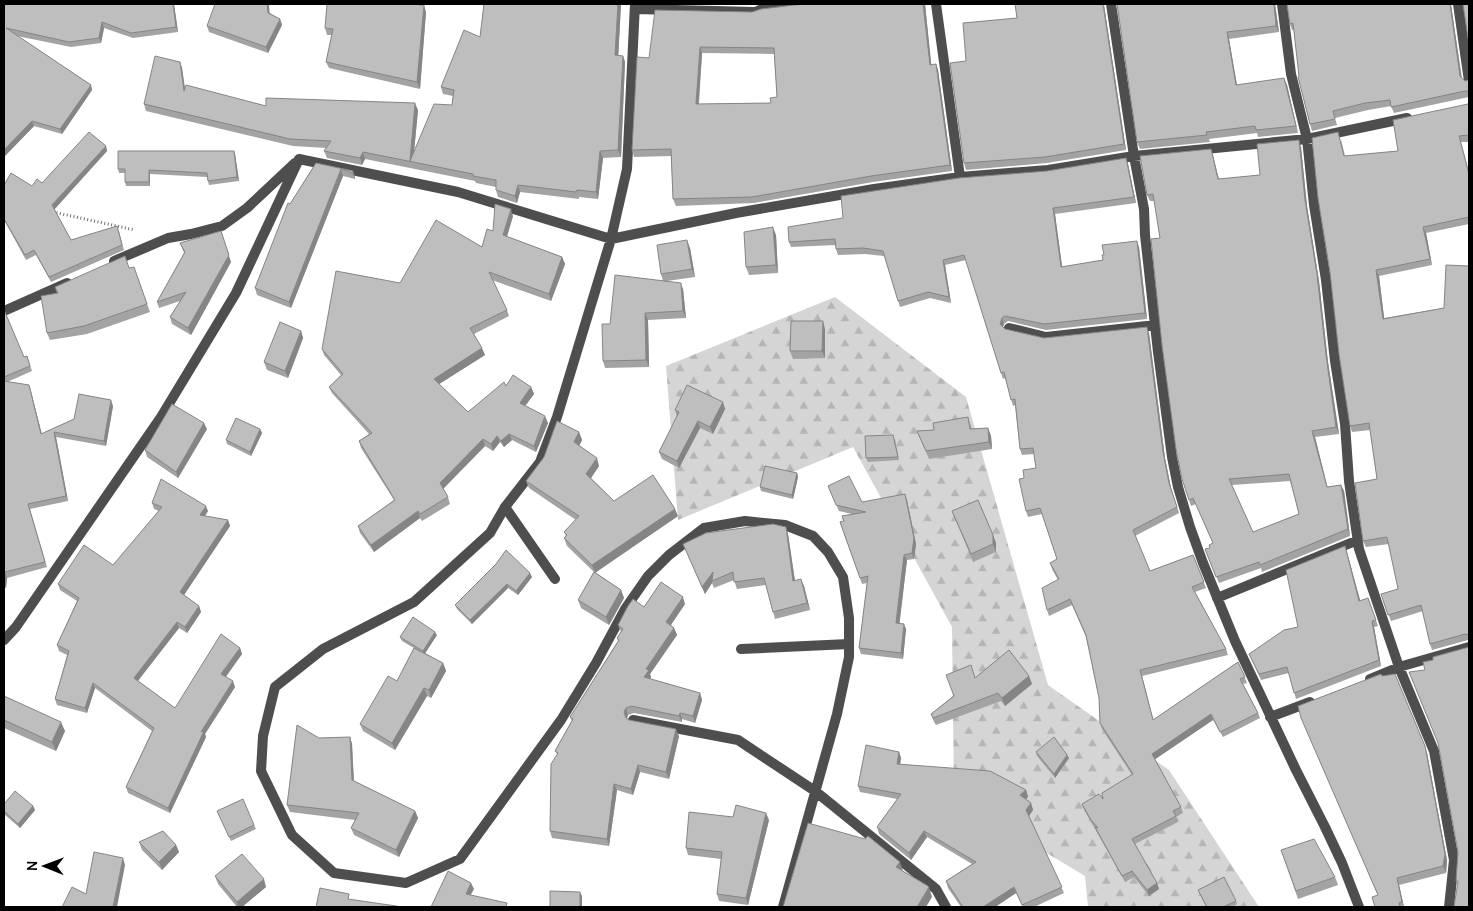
<svg xmlns="http://www.w3.org/2000/svg" width="1473" height="911" font-family="Manrope,sans-serif">
	<defs>
		<pattern id="forest-firs" width="22" height="20" patternUnits="userSpaceOnUse" patternTransform="scale(1.25)"><rect width="22" height="20" fill="#d5d5d5"/><path d="M5 1l3.5 6h-7zM16 11l3.5 6h-7z" fill="#b5b5b5"/></pattern>
	</defs>
	<rect width="100%" height="100%" fill="#fff"/>
	<path fill="url(#forest-firs)" d="M835,297L966,397L1048,685L1169,770L1259,907H1088L1085,876L954,797L952,627L853,447L678,520L666,366Z"/>
	<g fill="none" stroke-linecap="round" stroke-linejoin="round">
		<path stroke="#707070" stroke-width="3" stroke-dasharray="1 2.5" stroke-linecap="butt" d="M53,212L135,230"/>
		<path stroke="#4e4e4e" stroke-width="10" d="M505,507L555,579"/>
		<path stroke="#4e4e4e" stroke-width="10" d="M635,4L627,169L611,239L557,417L540,462L505,507L490,533L414,602L323,649L275,687L263,736L261,771L292,835L334,873L406,883L460,859L561,720L596,663L625,609L648,576L669,555L704,528L745,521L785,525L813,536L828,552L843,577L849,618V657L837,714L783,907
			M936,4L960,177
			M1111,4L1134,156L1144,209L1145,235L1158,352L1172,457L1178,487L1190,527L1203,563L1235,641L1296,770L1325,827L1342,863L1359,907
			M1282,4L1291,74L1307,139L1314,205L1326,280L1335,361L1345,424L1349,481L1359,549L1399,667L1434,751L1454,860L1449,907
			M1458,4L1469,81
			M635,9L755,12L762,9L804,4
			M114,261L168,238L191,234L222,226L247,208L295,163
			M4,311L67,283
			M1009,328L1046,337L1156,325
			M1217,598L1358,540
			M4,640L16,627L161,417L236,293L299,159L458,192L611,239L736,213L874,189L960,177L1048,170L1134,156L1307,139L1407,118
			M741,649L849,644
			M1370,679L1399,667L1469,647
			M1270,717L1310,702
			M633,720L738,740L815,791L936,889L946,907"/>
	</g>
	<path fill="#a3a3a3" fill-rule="evenodd" d="M4,4H174L178,32L133,38L104,28L101,43L71,47L17,36L91,85L92,90L62,134L34,126L4,157Z
		M484,4H621L618,55L623,56L625,62L621,157L603,158L598,199L579,197V199L520,192L517,203L498,197L496,190V187L476,183L475,181L365,159L362,165L327,158L324,151L327,148L293,146L146,111L144,104L180,62L182,68L185,88L266,106L418,110L414,152L452,105L453,96L443,94L441,87L480,37Z
		M700,4H757L754,5Z
		M925,4L931,65L936,64L938,70L952,171L873,182L754,203L676,206L673,199L671,156L634,157L632,150L649,58L752,12ZM702,53L774,54L777,97L771,103L699,104Z
		M1015,4H1105L1104,5L1126,150L1047,163L966,170L964,163L966,61L1017,18Z
		M1117,4H1275L1279,32L1229,39L1237,85H1287L1298,133L1258,137L1257,133L1209,139L1210,142L1140,149L1137,142Z
		M421,5L426,12L420,89L329,68L326,62L332,35H327L325,28Z
		M1451,5L1462,78L1465,81L1469,80V97L1394,113L1391,106L1368,110L1335,118L1337,125L1312,131L1310,124L1299,76L1294,30H1292L1290,24Z
		M270,13L280,19L282,25L268,53L209,32L207,26Z
		M1469,103V142H1461L1469,172V224L1426,233L1432,265L1379,276L1384,318L1444,308L1469,266V641L1468,640L1432,650L1430,644L1423,611L1391,621L1381,594L1398,589L1389,544L1366,547L1363,541L1377,479L1370,430L1352,432L1350,426L1341,139L1345,156L1398,151Z
		M106,146L107,151L54,209L71,240L119,231L124,250L51,282L36,255L26,260L4,220V185L32,186L42,183Z
		M1301,147L1307,206L1319,281L1328,362L1339,434L1315,437L1327,487L1341,485L1344,491L1350,536L1262,572L1261,568L1219,583L1205,549L1210,548L1213,543L1196,504L1191,506L1189,500L1160,238L1155,201H1150L1147,195L1211,149L1219,179L1260,175ZM1290,481L1299,514L1253,532L1232,485Z
		M234,151L235,154L239,181L209,185L207,177L150,174V186H126L125,182V173H119L118,169Z
		M1126,158L1128,164L1136,203L1055,214L1062,267L1103,260L1139,247L1147,319L1046,330L1008,321L1004,324L1003,327L1005,329L1044,338L1149,333L1165,458L1171,488L1179,513L1135,536L1150,571L1193,555L1206,588L1195,592L1226,649L1228,655L1142,676L1153,720L1238,662L1247,683L1243,684L1258,713L1260,718L1223,737L1213,720L1155,759L1181,807L1183,813L1176,817L1178,822L1135,844L1157,883L1159,889L1149,896L1134,877L1125,882L1095,829L1084,810L1082,804L1103,799L1132,775L1102,729L1100,723L1099,698L1086,637L1072,605L1049,616L1047,610L1058,580L1052,569L1050,563L1057,559L1042,514L1028,517L1026,511L1024,478L1036,468L1034,454L1022,455L1020,449L1015,405L1013,406L1005,378L1003,379L1001,373L966,260L945,265L951,303L930,298L900,307L884,256L865,254L838,255L836,249V245L791,247L789,242L843,218L1047,171Z
		M316,163L353,171L355,178V179L343,176L291,308L257,295L255,288L290,204Z
		M513,216L507,237L562,257L565,264L551,301L492,280L507,310L509,316L474,334L485,355L439,384L468,412L506,386L531,387L534,394L525,406L548,423L536,452L512,440L504,447L500,442L493,451L485,446L443,489L448,497L450,504L422,521L420,518L374,552L360,533L358,526L394,500L361,448L359,441L369,434L332,393L329,387L341,375L324,355L322,349L400,283L482,247L493,231Z
		M776,235L778,273L749,275L746,267Z
		M180,243L231,262L191,335L172,324L170,317L180,301L159,308L157,302L184,253Z
		M690,248L695,277L667,281L683,289L686,318L648,320L649,367L605,368L603,361L610,324L663,281L661,274Z
		M134,267L150,312L87,334L50,340L47,333L57,293L55,287Z
		M4,312L24,357L27,356L32,371L7,382L29,385L42,434L113,406L106,446L56,437L68,501L30,509L47,567L7,578L6,588H4Z
		M825,329V358L793,359L790,351Z
		M301,331L303,338L288,378L267,370L264,362Z
		M725,409L713,434L700,428L679,468L662,459L659,452L677,417L675,410Z
		M968,417L972,429L988,428L991,436L992,449L929,459L917,431L934,430Z
		M207,429L178,478L147,457L145,450Z
		M260,429L262,433L251,456L227,444L226,440Z
		M579,432L582,440L579,446L599,466L591,478L614,501L678,516L595,572L621,590L624,598L609,625L581,608L578,600L594,572L567,546L564,538L566,536L564,532L576,520L529,488L526,481Z
		M895,439L899,460L868,462L866,458Z
		M797,473L798,477L793,499L761,491L760,487Z
		M828,486L862,502L907,500L916,544L914,559L907,560L899,623L906,629L903,659L861,654L859,648L867,583L862,584L840,522L843,521L842,516L852,514L839,511Z
		M152,503L208,511L205,516L228,520L230,526L184,595L199,606L201,612L187,633L179,628L138,681L175,708L240,648L242,654L226,677L235,687L205,734L206,737L170,813L128,793L126,787L152,731L95,688L87,713L57,705L55,699L67,655L59,651L57,645L77,601L60,590L58,584L113,565L159,511L154,509Z
		M952,511L993,535L996,543V552L973,562Z
		M788,534L795,581L804,586L810,610L775,619L766,585L737,589L734,580L714,588L712,583L705,594L683,544Z
		M1345,546L1360,601L1368,598L1378,626L1374,627L1381,666L1296,699L1289,673L1261,680L1249,654L1298,627Z
		M496,564L532,577L518,595L508,588L472,624L457,609L455,605Z
		M685,604L671,625L674,628L677,635L650,674L651,677L650,679L700,693L702,700L695,723L682,719V722L634,713L628,715L627,719L679,736L669,779L640,772L633,795L617,790L609,846L552,838L550,831L557,754L555,751L572,721L570,717L618,641L617,638L621,632L618,625L644,607Z
		M437,635L425,653L443,663L446,671L431,698L427,696L395,750L363,731L360,724L397,681L414,648L402,641L400,637Z
		M1029,676L1032,684L1005,706L1001,701L936,725L934,722L931,714L975,678Z
		M1382,676L1427,753L1447,860L1446,873L1399,885L1404,907H1375L1378,895L1301,718Z
		M4,696L65,731L56,751L4,728Z
		M350,737L352,744L354,781L415,811L418,818L399,857L354,835L351,828L355,820L290,812L287,805L319,738Z
		M899,752L901,758L900,765L1026,790L1028,797L1026,799L1031,803L1033,810L1029,816L1064,893L1034,907H1023L1016,893L995,907H961L948,888L946,881L972,864L927,837L911,860L879,834L877,827L897,799L860,792L858,786Z
		M1036,752L1067,755L1069,758L1055,778L1037,756Z
		M4,804L33,806L35,810L20,828L4,814Z
		M219,815L254,825L256,829L231,841Z
		M733,817L769,820L748,905L719,901L717,894L721,859L688,855L686,848Z
		M139,842L176,845L179,852L162,870L142,850Z
		M1281,850L1335,877L1338,885L1298,899Z
		M215,876L266,887L242,907H237L218,884Z
		M1198,890L1236,901L1237,904L1232,907H1206Z"/>
	<path fill="#858585" d="M173,4H174L178,32L176,27Z
		M267,4H269L270,19L268,13Z
		M618,4H621L618,62L615,55Z
		M923,4H925L932,71L930,65Z
		M1103,4H1105L1104,5L1126,150L1124,144Z
		M1274,4H1275L1279,32L1276,26Z
		M1450,4H1451L1462,82L1460,76Z
		M424,5L426,12L420,89L417,82Z
		M280,19L282,25L268,53L266,47Z
		M102,22L104,28L101,43L99,38Z
		M1227,32L1229,39L1238,92L1236,85Z
		M700,47L702,53L698,110L696,104Z
		M623,56L625,62L621,157L618,150Z
		M180,62L182,68L186,98L184,91Z
		M936,64L938,70L952,171L950,165Z
		M1284,78L1287,85L1298,133L1296,126Z
		M91,85L92,90L62,134L60,129Z
		M415,103L418,110L413,162L410,161Z
		M32,121L34,126L4,157V150Z
		M1299,140L1301,147L1307,206L1319,281L1328,362L1339,434L1336,427L1326,355L1305,200Z
		M106,146L107,151L54,210L52,205Z
		M1211,149L1213,155L1220,185L1218,179Z
		M234,151L235,154L239,181L237,177Z
		M600,151L603,158L598,199L596,192Z
		M363,152L365,159L362,165L360,158Z
		M1126,158L1128,164L1136,203L1134,197Z
		M341,169L343,176L291,308L289,302Z
		M149,170L150,174V186L149,182Z
		M353,171L355,178V179L352,173Z
		M518,185L520,192L517,203L515,196Z
		M1053,208L1055,214L1063,273L1061,267Z
		M511,209L513,216L505,242L503,235Z
		M773,227L776,235L778,273L776,265Z
		M1423,227L1426,233L1432,265L1430,259Z
		M221,231L231,262L191,335L188,328Z
		M687,240L690,248L695,277L692,269Z
		M1137,241L1139,247L1147,319L1145,313Z
		M562,257L565,264L551,301L549,294Z
		M943,260L945,265L951,303L949,297Z
		M1376,270L1379,276L1385,325L1383,319Z
		M681,283L683,289L686,318L683,311Z
		M645,313L648,320L649,367L646,360Z
		M1002,318L1004,324L1002,329L1000,324Z
		M823,321L825,329V358L822,351Z
		M1147,327L1149,333L1165,458L1171,488L1179,513L1169,483L1163,452Z
		M301,331L303,338L288,378L285,371Z
		M482,348L485,355L436,386L434,379Z
		M29,385L31,391L43,440L41,434Z
		M531,387L534,394L522,410L520,403Z
		M111,400L113,406L106,446L104,441Z
		M723,402L725,409L713,434L710,427Z
		M545,416L548,423L536,452L534,446Z
		M698,421L700,428L679,468L677,461Z
		M204,423L207,429L178,478L176,472Z
		M988,428L991,436L992,449L989,442Z
		M260,429L262,433L251,456L250,452Z
		M1312,431L1315,437L1329,493L1327,487Z
		M54,432L56,437L68,501L66,496Z
		M579,432L582,440L577,450L574,442Z
		M509,434L512,440L504,447L501,441Z
		M497,436L500,442L493,451L491,444Z
		M483,439L485,446L442,490L440,483Z
		M597,458L599,466L589,481L586,474Z
		M797,473L798,477L793,499L792,495Z
		M1341,485L1344,491L1350,536L1348,529Z
		M905,494L907,500L916,544L914,559L912,553Z
		M206,506L208,511L202,520L200,515Z
		M675,509L678,516L595,573L592,565Z
		M418,511L420,518L374,552L371,545Z
		M228,520L230,526L182,598L180,592Z
		M786,527L788,534L796,588L793,581Z
		M993,535L996,543V552L993,544Z
		M1345,546L1347,552L1362,607L1359,601Z
		M904,555L907,560L899,628L896,623Z
		M5,572L7,578L6,588L4,582Z
		M713,572L712,581V583L705,594L702,587Z
		M530,573L532,577L518,595L516,591Z
		M801,579L804,586L810,610L807,603Z
		M507,584L508,588L472,624L470,620Z
		M621,590L624,598L609,625L606,617Z
		M683,597L685,604L668,629L666,622Z
		M199,606L201,612L187,633L185,627Z
		M1372,621L1374,627L1381,666L1379,660Z
		M177,622L179,628L136,683L134,678Z
		M904,624L906,629L903,659L901,653Z
		M674,628L677,635L650,674L651,677L647,684L644,677L646,669Z
		M435,632L437,635L424,655L423,651Z
		M240,648L242,654L223,680L221,674Z
		M443,663L446,671L431,698L429,690Z
		M1140,670L1142,676L1155,726L1153,720Z
		M1029,676L1032,684L1005,706L1002,698Z
		M233,681L235,687L205,734L206,737L170,813L168,808L201,732Z
		M93,683L95,688L87,713L85,708Z
		M424,688L427,696L395,750L392,743Z
		M700,693L702,700L695,723L693,716Z
		M626,708L628,715L626,719L624,712Z
		M680,713L682,719V722L679,716Z
		M1211,714L1213,720L1154,760L1152,754Z
		M61,722L65,731L56,751L52,742Z
		M676,729L679,736L669,779L666,772Z
		M350,737L352,744L354,787L352,780Z
		M1425,746L1427,753L1447,860L1446,873L1443,866Z
		M899,752L901,758L899,771L897,764Z
		M1067,755L1069,758L1055,778L1054,774Z
		M638,765L640,772L633,795L631,789Z
		M614,784L617,790L609,846L607,839Z
		M1026,790L1028,797L1022,802L1020,795Z
		M1031,803L1033,810L1029,816L1026,810Z
		M33,806L35,810L20,828L18,824Z
		M415,811L418,818L399,857L396,850Z
		M766,813L769,820L748,905L746,898Z
		M924,831L927,837L911,860L909,853Z
		M176,845L179,852L162,870L159,862Z
		M123,858L125,865L117,907H113Z
		M900,862L903,871L896,867Z
		M1397,878L1399,885L1404,907L1402,902Z
		M264,879L266,887L242,907H238L237,902Z
		M471,883L474,889L468,900L466,894Z
		M1157,883L1159,889L1149,896L1147,890Z
		M929,887L932,897L926,907H917Z
		M1014,887L1016,893L995,907H983Z
		M580,892L582,896V907H580Z"/>
	<path fill="#bebebe" stroke="#858585" fill-rule="evenodd" d="M4,4H173L176,27L131,33L102,22L99,38L69,42L6,28L91,85L60,129L32,121L4,150Z
		M215,4H267L268,13L280,19L266,47L207,26Z
		M327,4H419V5H424L417,82L326,62L333,29L325,28Z
		M484,4H618L615,55L623,56L618,150L600,151L596,192L577,190L576,192L518,185L515,196L496,190V180L473,176V174L363,152L360,158L324,151L331,141L290,139L144,104L155,56L180,62L184,91L186,85L266,106V98L415,103L410,161L434,104L452,105L454,90L441,87L464,30L480,37Z
		M803,4H923L930,65L936,64L950,165L871,176L752,197L673,199L671,149L632,150L637,57L649,58L655,10L752,12L761,9ZM700,47L774,48L777,97L770,98L771,103L696,104Z
		M1015,4H1103L1124,144L1045,157L964,163L950,63L966,61L963,23L1017,18Z
		M1117,4H1274L1276,26L1227,32L1236,85L1284,78L1296,126L1256,130L1255,126L1206,132L1207,135L1137,142Z
		M1287,4H1450L1460,76L1465,81L1469,80V91H1465L1391,107L1390,100L1365,103L1333,111L1335,119L1310,124L1298,77L1299,76L1293,23L1290,24Z
		M1463,4H1469V44Z
		M1469,103V135L1459,136L1469,174V217L1423,227L1430,259L1376,270L1383,319L1444,308L1446,265L1469,266V635L1465,634L1430,644L1421,605L1388,615L1381,594L1398,589L1387,537L1363,541L1355,483L1377,479L1369,423L1350,426L1339,354L1330,272L1318,198L1312,138L1338,132L1344,156L1398,151L1393,120L1468,104Z
		M89,132L106,146L52,205L71,240L117,226L122,245L49,277L34,250L25,255L4,219V185L11,173L32,186L37,179L42,183Z
		M1299,140L1305,200L1317,274L1326,355L1336,427L1312,431L1327,487L1341,485L1348,529L1260,565L1259,562L1216,577L1205,549L1210,548L1209,545L1213,543L1193,498L1189,500L1182,479L1176,449L1162,345L1151,239L1160,238L1153,194L1147,195L1140,156L1211,149L1218,179L1260,175L1257,144ZM1289,474L1299,514L1253,532L1229,479Z
		M118,151H234L237,177L208,181L207,173L149,170V182H125V169H118Z
		M1126,158L1134,197L1053,208L1061,267L1103,260L1102,255H1104L1102,245L1137,241L1145,313L1044,324L1005,316L1002,318L1000,324L1005,329L1044,338L1147,327L1163,452L1169,483L1177,507L1133,530L1150,571L1193,555L1204,582L1192,587L1226,649L1140,670L1153,720L1238,662L1245,677L1240,679L1258,713L1220,732L1211,714L1152,754L1181,807L1173,811L1176,816L1132,839L1157,883L1147,890L1132,871L1122,876L1095,827L1098,828L1091,820L1082,804L1099,794L1103,799L1102,793L1133,774L1100,723L1099,698L1086,635L1070,599L1047,610L1042,588L1059,579L1050,563L1057,559L1040,508L1026,511L1019,479L1024,478L1023,470L1036,468L1033,448L1020,449L1015,399L1011,400L1004,372L1001,373L964,255L943,260L949,297L928,292L898,301L883,251L863,248L836,249L835,239L789,242L788,227L843,218L841,196L959,178L1047,171Z
		M316,163L353,171L352,173L341,169L289,302L255,288L288,203L290,204Z
		M495,204L511,209L503,235L562,257L549,294L489,272L507,310L470,328L482,348L434,379L468,412L504,382L506,386L513,375L531,387L520,403L545,416L534,446L509,434L501,441L497,436L491,444L483,439L440,483L448,497L420,514L418,511L371,545L358,526L395,500L359,441L372,433L329,387L343,374L322,349L336,271L400,283L436,220L482,247L487,229L493,231Z
		M773,227L776,265L746,267L744,232Z
		M221,231L229,255L188,328L170,317L186,292L157,302L185,252L180,243Z
		M687,240L692,269L661,274L657,245Z
		M125,256L129,268L134,267L147,304L84,326L47,333L41,296L58,293L55,287Z
		M615,275L681,283L683,311L645,313L646,360L603,361L602,324H610Z
		M4,312H5L24,357L27,356L30,366L4,377Z
		M791,321H823L822,351H790Z
		M280,322L301,331L285,371L264,362Z
		M4,381L29,385L41,434L74,419L79,394L111,400L104,441L54,432L66,496L28,504L45,562L5,572L4,582Z
		M687,385L723,402L710,427L698,421L677,461L659,452L679,412L675,410Z
		M172,404L204,423L176,472L145,450Z
		M968,417L970,429L988,428L989,442L926,451L917,431L934,430L933,423Z
		M236,418L260,429L250,452L226,440Z
		M557,421L579,432L574,442L597,458L586,474L614,501L653,475L675,509L592,565L564,538L567,535L564,532L579,516L526,481L544,457Z
		M893,435L898,457L866,458L865,436Z
		M765,466L797,473L792,495L760,487Z
		M849,476L862,502L905,494L914,538L912,553L904,555L896,623L904,624L901,653L859,648L868,576L860,578L840,522L844,521L842,516L866,512L836,505L828,486Z
		M161,479L206,506L200,515L228,520L180,592L199,606L185,627L177,622L134,678L175,708L221,634L240,648L221,674L233,681L201,732L204,731L168,808L126,787L154,728L93,683L85,708L55,699L69,651L57,645L79,598L58,584L84,545L113,565L162,507L152,503Z
		M978,500L993,535V544L971,554L952,511Z
		M773,524L786,527L793,581L801,579L807,603L773,612L764,578L734,582L733,572L712,581L713,572L702,587L683,544L706,533Z
		M1345,546L1359,601L1368,598L1376,620L1372,621L1379,660L1294,693L1287,667L1259,674L1249,654L1284,630L1298,627L1286,570Z
		M506,550L530,573L516,591L507,584L470,620L455,605L496,564Z
		M594,572L621,590L606,617L578,600Z
		M661,582L683,597L666,622L674,628L646,669L649,670L644,677L700,693L693,716L680,713L679,716L631,706L626,708L624,712L626,718L629,720L676,729L666,772L638,765L631,789L614,784L607,839L550,831L551,764L558,753L555,751L573,719L570,717L619,640L617,638L623,629L618,625L628,606L633,599L644,607Z
		M413,617L435,632L423,651L400,637Z
		M1469,647V907H1454L1458,881H1456L1458,852L1438,743L1409,672L1425,670L1423,662L1433,660V657Z
		M414,648L443,663L429,690L424,688L392,743L360,724L388,676L397,681Z
		M1009,650L1029,676L1002,698L998,693L933,718L931,714L954,696L946,675L971,665L975,678Z
		M1381,674L1382,676L1395,674L1425,746L1445,854L1443,866L1397,878L1402,902L1399,903L1400,907H1375L1372,897L1378,895L1301,718L1298,706Z
		M4,696L61,722L52,742L4,720Z
		M297,725L319,738L350,737L352,780L415,811L396,850L351,828L359,813L287,805Z
		M1054,737L1067,755L1054,774L1036,752Z
		M866,745L899,752L897,764L990,771L1026,790L1020,795L1031,803L1026,810L1062,887L1022,905L1014,887L983,907H963L946,881L976,862L924,831L909,853L877,827L901,794L858,786Z
		M15,791L33,806L18,824L4,811V804Z
		M243,799L254,825L229,837L217,811Z
		M736,805L766,813L746,898L717,894L722,852L686,848L689,812L733,817Z
		M808,823L865,839L868,836L900,862L896,867L928,886L929,887L917,907H783Z
		M163,831L176,845L159,862L139,842Z
		M1314,839L1335,877L1296,891L1281,850Z
		M94,852L123,858L113,907H62L72,887L86,894Z
		M242,854L264,879L237,902L215,876Z
		M448,871L471,883L466,894L507,903L506,907H422H431Z
		M1224,877L1236,901L1223,907H1207L1198,890Z
		M320,888L349,894L348,899L403,907H316Z
		M550,891L580,892V907H550Z"/>
	<rect width="1473" height="911" fill="none" stroke="#000000" stroke-width="10"/>
	<g transform="translate(45 866) rotate(271)" stroke="#ffffff" stroke-width="4" paint-order="stroke">
	<path d="M0-4L9 19L0 12L-9 19Z" fill="#000000"/>
	<text y="-8" font-size="14" font-weight="bold" text-anchor="middle" fill="#000000">N</text>
	</g>
</svg>
